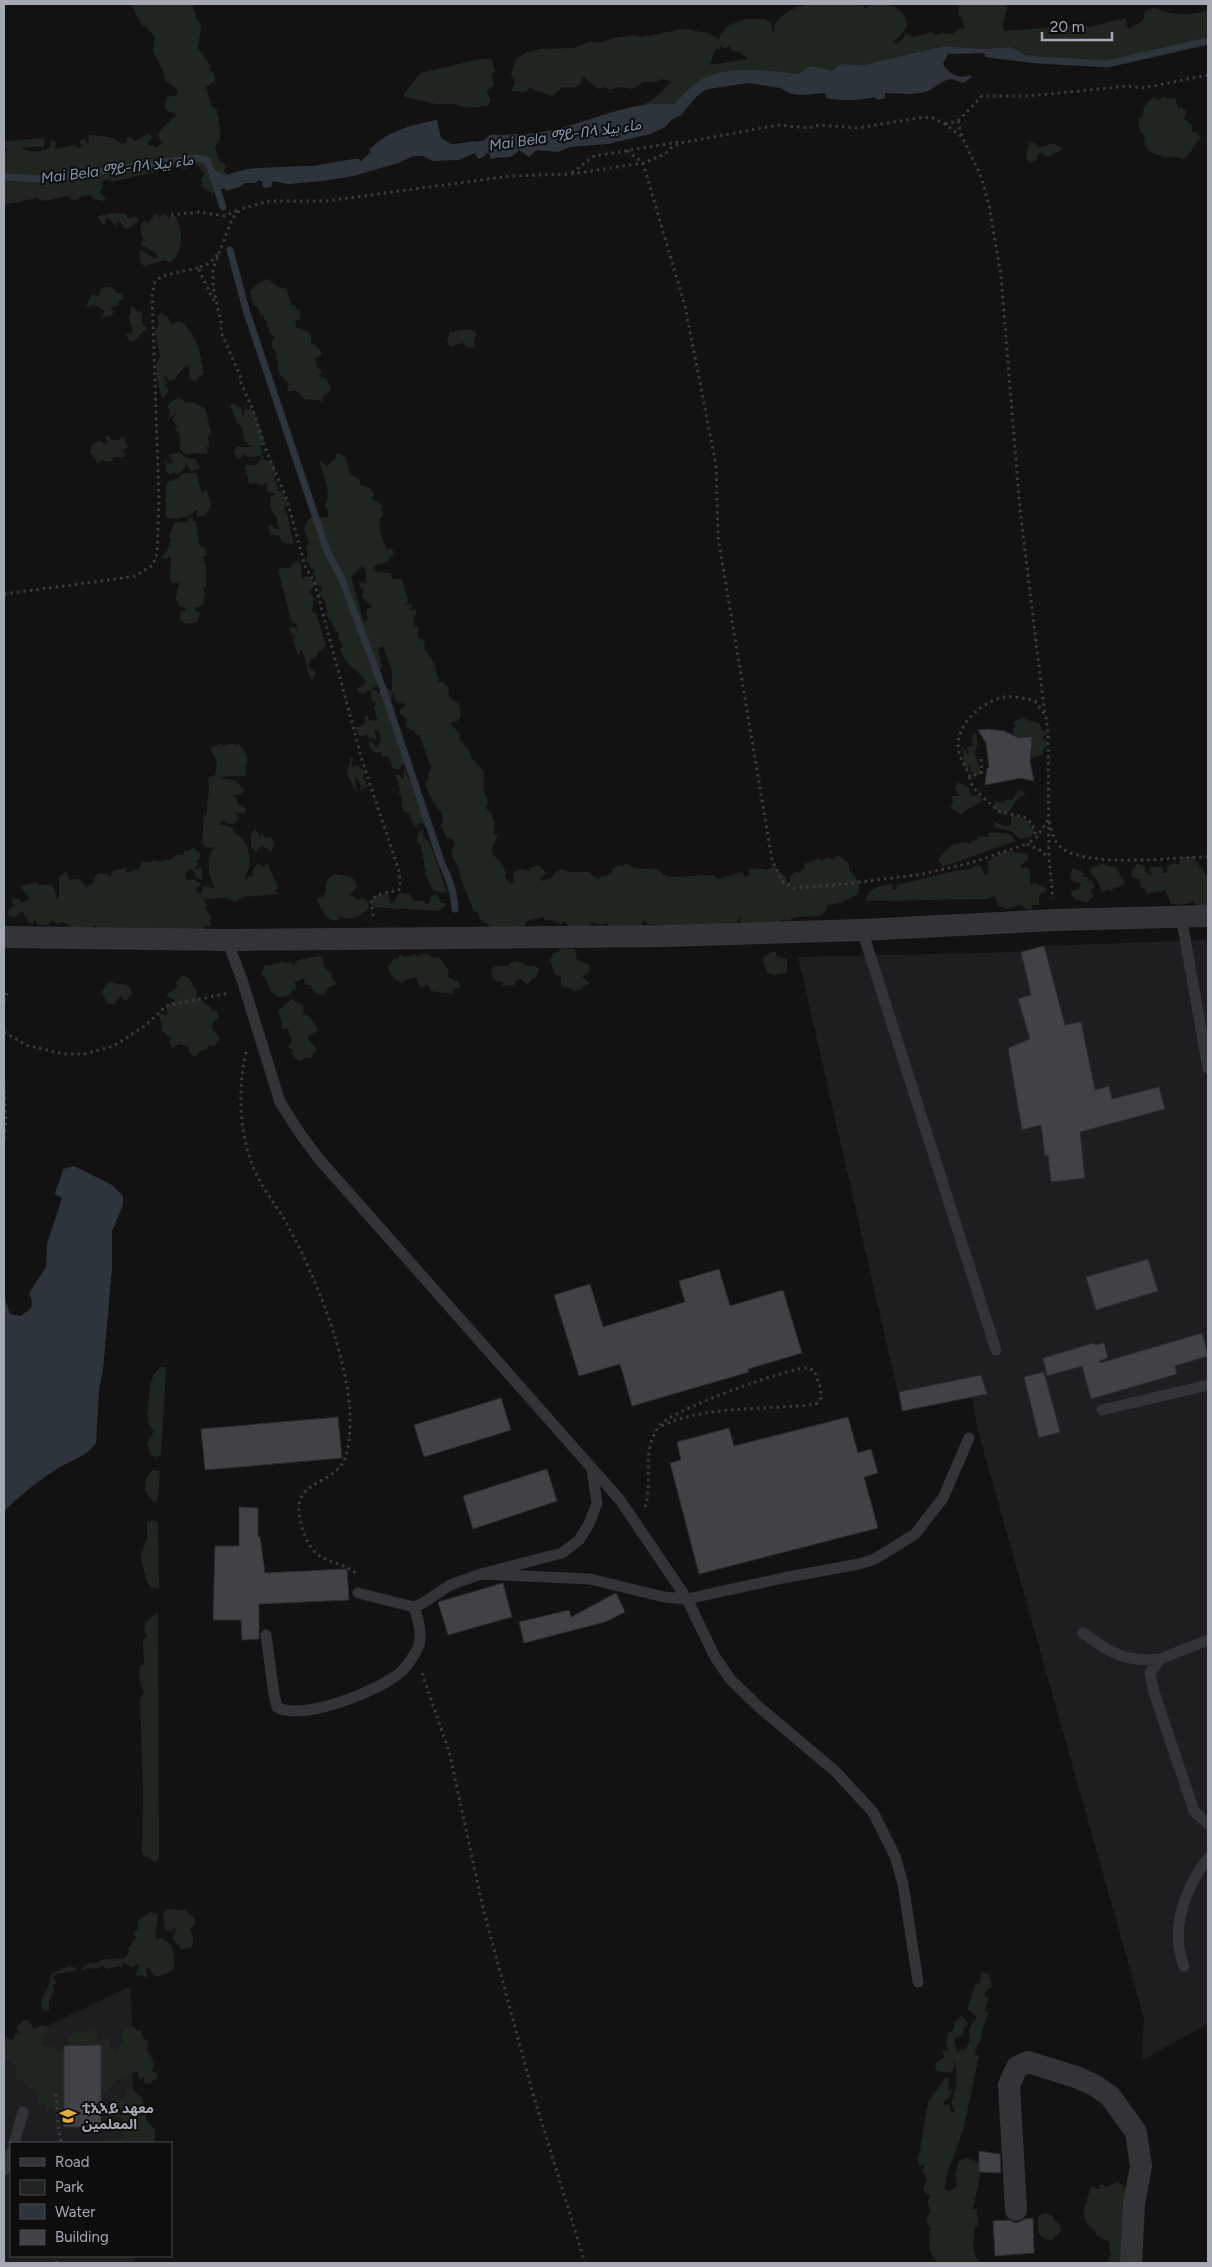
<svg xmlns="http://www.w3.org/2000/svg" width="1212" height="2267" font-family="Figtree,'Noto Sans Arabic','Noto Sans Ethiopic',sans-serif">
	<rect width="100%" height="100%" fill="#121213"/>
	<path fill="#1e1e20" d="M1208,940V2024L1142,2060L1144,2019L978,1431L972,1397L902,1411L798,957L1021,952L1044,946Z
		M130,1986L132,2018L133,2143H11V2256H134L135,2263H4V2047Z"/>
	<path fill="#1f2620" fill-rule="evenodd" d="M131,4H192L196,14L195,17L201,25L198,48L211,66L209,69L214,73L215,82L206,87L211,105L217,110C218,123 226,140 213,148L216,149L218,160L226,165L224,171L231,178L225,179L212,174L217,191L212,193L201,186L203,184L201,179L205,172L202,171L196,163L189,164V169L172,168L112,182L109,180H104L101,184L103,187L99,192L106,198L103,201L94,199L90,195L82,196L77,200L71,199L69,196L42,201L37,198L4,205V153L9,149L4,148V141L45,138L44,147H22V149C32,152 40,153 50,147V141L53,140L57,143L54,147L56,149L75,145L79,148L82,146L79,142L81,140L84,139L89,145L88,135C98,136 114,135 121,144L126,143L127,138L132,137L135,141L148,134L153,137L148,142V145H154L156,148L163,142L159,139V131L176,116L175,113L168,112L165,109L167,97L177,95L178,90L165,80L164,73L153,52L155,37L145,25L143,26C138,20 135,11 131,4Z
		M812,4H862L866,9L868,6C885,1 905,6 907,25L902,34L893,42L896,44L902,40L906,33L914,37L932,32L935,35L943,33L952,34L960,28L965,29L961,17L958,14L959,4H1008L1003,25L1004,31L1056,27L1060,28L1082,24L1089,27L1126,18L1127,26L1129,29L1143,21L1145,11L1154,7C1169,16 1193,16 1208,10V41L1107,64L1025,58L1019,51L1010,47L984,49L944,46L864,65L840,64L832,71H828L820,68L805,70L793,77L758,74L700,84L678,105L658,104L639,107L656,97L671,82L663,79L656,82H643L633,89L618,87L611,90L604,87L598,89L582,76C582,89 574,88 563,87L552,96L530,88L525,92L511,91L515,83L511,74L516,59L525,53L540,49L573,48L589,42H603L613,38L634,35L641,37L683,29L708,33L718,39L727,26L744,19H765L770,23L775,35L774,25C784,11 796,6 812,4ZM720,46L725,49L729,46L731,50L740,52L748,59L710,65L714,52L717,49H720Z
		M479,59H492L495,72L492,74L494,85L486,92L491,100L488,106L468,108L454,104H436L405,97L404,94L420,73Z
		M1154,97L1157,100L1165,97L1169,99L1175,98L1178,108L1184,109L1186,112L1184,119L1193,126L1191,132H1197L1201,139C1192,143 1193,154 1184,159L1170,156L1165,158C1159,154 1150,154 1147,148C1145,146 1145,143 1143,141L1145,136L1140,132L1138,117L1142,118L1144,106Z
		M1029,142L1035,143L1038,148L1054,143L1063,149L1049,157L1040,153L1037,155V160L1029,163L1026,159Z
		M116,213L127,214V218L137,217L138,222L127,229L123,228L121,223L117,222L116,226L108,218L105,219L106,223L103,225L97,216Z
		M158,214L159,217L163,214L167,215L169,220L171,215L176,217C183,232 184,252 170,263L166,260L144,266L141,263L139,249L156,259L158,257L156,253L140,244L143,240L140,226L144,221L149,223L154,215Z
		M267,279L270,280L278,287L286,288L292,306L295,305L296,310L299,309L301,319L294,321L297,325L295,328C300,328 311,331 311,337C312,340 311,342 311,345L314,344L321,351V355L315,359L318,368L322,371L319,376L327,379L328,384L331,386L330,392L323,396V401L304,399L297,391H288L287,389L289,385L279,373L276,352L272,348V342L275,337L269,333L270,329L267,326V321L264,320V315L261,316L257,306L253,305L250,292L257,284Z
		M112,287L116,293H122L123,300H119V305L111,307V310L115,311L110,316L102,318L101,317L105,311L93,304L88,308L86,306L92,294L99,297L101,288Z
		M134,306L136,311L142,312V324L147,328L135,340L130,342L126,335L129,333L133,334L129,316L131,313L130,307Z
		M161,313L168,317L171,324L180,321C199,335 200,354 204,374L195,380V383L190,378L189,366L186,365L174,380L169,381L166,376L163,377L168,384L164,385L168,388V392L162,399L157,378L156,364L160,356L155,330L159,326L157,316Z
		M467,329L475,331L477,335L474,339V347L468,348L463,343L450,347L447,340L450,332Z
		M179,397L186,403L193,402L205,408L211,432L208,437L209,445L206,448L208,454L193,453L186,455L180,449V435L174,427L179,428L172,420L176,414L175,413L168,420L170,411L168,408L169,403Z
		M233,403L242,408V417L244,415L243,411L247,409L253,410L264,439L260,449L263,451L261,455L264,457L262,459L272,462L276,470L272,475H275V481L279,489L276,492L280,491L287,500L284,509L286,510C289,521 290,532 294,542L292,544L282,542L279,535L275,536L273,533L272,537L268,527L271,525L276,529L280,528L278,526L276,523L278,520L271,509L270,496L275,495V493L267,492L266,488L268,481L262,486L256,483L249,484L245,465H256L262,458L259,456L247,457L244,454L242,458L237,459L234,451L236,447H252C243,442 243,437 242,427L237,423L230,405Z
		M108,435L112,440H118L123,437L126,438L125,443L128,446L124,451L123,449L121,451L126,454L125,457H113L112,461L108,462L103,460L98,463L90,452L91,446L99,440L105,444L108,442L105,437Z
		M178,453H181L186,458L196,459L200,468L191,471L185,463V469L176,475L174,471L172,474L166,472L165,459L168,464L169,462L172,464L173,461L168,455Z
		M339,453L345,457L351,475L359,479L361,486L369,487L374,494L372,499L383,506L381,508L383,516L379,519L380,532L387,550L390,548L394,552L393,556L390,557L389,561L373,566L377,572L390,573L392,579H401L404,585L408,600L405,605L413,604L410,611L416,609V614L413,617L415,627L418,626V638H422L425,645L424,647L434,663L439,682H443L448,687L449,698L459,704L461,717L456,722L452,721L451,724L460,735L459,739C463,745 471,749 471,757L484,772L483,788L488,803L485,807C494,815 495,822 494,833L498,836C492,845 487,854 501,861L506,873L505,877L511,884L514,883L513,872L522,869L530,871V868L539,865L546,873L540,879L542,881L551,878L557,871L562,869L570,872H588L597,879L612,873V869L619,865L623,866L627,863C637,872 642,868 654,868L669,877L713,875L717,879L742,872L745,877L750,875L749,869L758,868L768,870L773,866L787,878V883L790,882L789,877L796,871L799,873L805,868L804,864L819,858L821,861L829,857L833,860L838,855L849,863V870C857,877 861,883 858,894L840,903L828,905L826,911L820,916L795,917L788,921L783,919L781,922L753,924L751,921L748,925L741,923L739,917L737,923L734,925L732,922L725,926L664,928L661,925L647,924L645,920L642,922V927H635L633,924L630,927L609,926L608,922L601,925L592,922L586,928L570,926L563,921L561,924L552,920H545L543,917L527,921L524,927L495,930L480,919L478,912H474C469,898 462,885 459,871C457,862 450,858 452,848L455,846L452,838L447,839L441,825L443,821L442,813C434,804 429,794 425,783L429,778L428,773L431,767L419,735L416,734L414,730H410L406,726L407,719L400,714V710L406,705L396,701L392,693L391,702L395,709L393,718L402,732C400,743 405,753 406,764L402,765L398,770L393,768L388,756L382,757L381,752L377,753L371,750L369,743L371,741L377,748L381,739L378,729L374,731L377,739L375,740L374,738L369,739L368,734L360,737L355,727H360L365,723V716H368L369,720L374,721L377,720L374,707L377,704L372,701L370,690L364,694L358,692L357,688L366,684C361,668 347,671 340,649L343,646L338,638L339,632H333L336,629L325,613L328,612C322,602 331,604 317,594L321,592L322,587L315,584L310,592L314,598L312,612L316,613L326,646L318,652L316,658L310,659L309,667L316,673L313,680L310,679C307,669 306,660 302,651L299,650L300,655H298L293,639L296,636L293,635L289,629L292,627L297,628L296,624L291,621L278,569L291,567L292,564L298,560L301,565L302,578L307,576L314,583L316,576L313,575L315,570L310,568V565L306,561L308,555L306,547L309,543L304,529L309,518L328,517V510L325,506C332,490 324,477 319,461L327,466L336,458L335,455ZM362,566L366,571V582L359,583L360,587L363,589L362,596L372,607L367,609L366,613L368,618L365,623C362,619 354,585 351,577ZM383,646L392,671V691L383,688L377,694V690H370L378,685L377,674L382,667L378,648Z
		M183,473H196L202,493L207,490L211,506L205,516H197V511H194L193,514C185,517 174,521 166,517V485L168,482L179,478Z
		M192,518L193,521L196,522L199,545L206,549V556H203L206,568V586L203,589L205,592L203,605L195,608V611L200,612L198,621C192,624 185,626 180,619L181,610L185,612V608L179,605L176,599L179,582L173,583L170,580L171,559L168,556L167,559L161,558L167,551L171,540L169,537L175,522H188V519Z
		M1022,718L1040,724L1042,730L1048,734L1043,736L1042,738L1048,742V744L1043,750V755L1031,758L1030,738H1019L1013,734V728L1016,727L1013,722Z
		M976,733L978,744L974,753C978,760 978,769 982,772L979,775L970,772V762L968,769L963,764L964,757L962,748L966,750V753H969L967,747L973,746L972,736Z
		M234,743L236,746L239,744C255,762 243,761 246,776C236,778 229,772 221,779L235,780L244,790L240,795H232L235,796L239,805L244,806L246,810L244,814L234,812L239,818L234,824L227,823L224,820L219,824L233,828L234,832C246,839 253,855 248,870C247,875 244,875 245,880L250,876L253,877L252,872L255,866L257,868V864L264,867L267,863L278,887L275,891L280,894L243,897L236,902L226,898L203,899L207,905L206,909L211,915L210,926H204L205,931L98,929L95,924L94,931L71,927L63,922L57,924L52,920L49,925H38L35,920L32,924L28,922L22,911L14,918L7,915L9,909L14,906L11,898L19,899L21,903L30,899L21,887L35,882L39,885H51L54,887L57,900L59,897V877L66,871L70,880L80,879L86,887L94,883L95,876L99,873L107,874L110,877L113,871L126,868V873L136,869L138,871L142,862H151L154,860L160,862L165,860H170L177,855H184V851H188L193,847L201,854L199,859L196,861L199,864L195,867L197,869L202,867V880L195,877L194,871L191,869L185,873L187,880L193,879L201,884L195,890L201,895L202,887L206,886L215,889C209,876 206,863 212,850L216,848L205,847L202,843L204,816L207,814C206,803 211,790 208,780L210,777L215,776L217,762L210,748L220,744L223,746Z
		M351,757L353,759L351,766L354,767L356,764L365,771L363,778L368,786L361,790L359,789L363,785H360L357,778L355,777L357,794L347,774Z
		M404,767L409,780H414L412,787L422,803L429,822L426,827L422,823L417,824L418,828L415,827L408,813L403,811L401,794L398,795L400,789L395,774L400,775L401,778H404Z
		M958,782L969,788L971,796H979L982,800C976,807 967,807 962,815L950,807L953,804L952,796H960L955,789Z
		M1019,790L1026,794C1023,796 1020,796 1018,798C1011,805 1009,824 994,807L996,801L1004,803L1007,799L1012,800Z
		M1011,816L1021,817L1030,823L1031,828L1035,830L1031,837L1020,839L1011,831L994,827L995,821L1003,826L1011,825Z
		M424,829L423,837L429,841L447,892L441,893L432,890L426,875L421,845L417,841L418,832Z
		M256,830L261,838V832L266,838L271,837L274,843L272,852L263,846L258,848L256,853L253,848L251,849V835L253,831Z
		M991,832L1010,834L1016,841L942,867L938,859C942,854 952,844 958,843C961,842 967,843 970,844L971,841L977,840L978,836L988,837V834Z
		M1005,851L1028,854V860L1020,866L1022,869L1025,867L1030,869V885L1035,883L1047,888L1046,892L1039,895V905H1033L1030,911L1021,906L1020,903L1017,906L1007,909L998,905L995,896L988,899L865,901C869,887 879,886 892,884L893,889H896L897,885L954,871L971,869L976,865L981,866L984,875L989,873L988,861Z
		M1182,857H1193L1208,877V907H1196L1194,902L1179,905L1171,904L1165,890L1147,894L1144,888L1141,887L1139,879L1133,878L1131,873L1137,864L1145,866V872L1151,875L1149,867H1163V873H1167V867L1174,863L1178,865Z
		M1101,864L1116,867L1125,884L1112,889L1113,891L1106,890L1103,893L1097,880L1090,872L1091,868Z
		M1072,868L1082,871L1084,877H1089L1087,881L1091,880L1095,887L1090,890L1094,896L1090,898L1088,903L1076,900L1071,894L1072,891L1079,889L1081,884L1070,879Z
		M335,874C345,876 356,875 357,887L350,894L358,900L363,897L368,902L369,908C357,918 355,920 339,917L337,921C324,920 321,907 316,899L324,896C328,887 323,879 335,874Z
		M401,893L409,894L414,901H424L427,905L431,900L430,897L437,894L441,903H446V905L438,911L372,907L371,900L377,895L388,894L391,903H394L397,896Z
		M561,948L575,949L577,960L590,965L589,972L582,976L590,984L581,986L583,989L574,991L570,988L561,986V977L555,974L550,959L553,957L552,954L559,951Z
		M775,951L777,956L787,959V973L774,975L767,973L763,961L764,956Z
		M401,954L404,957L415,954L418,957L421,954H429L431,957L440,958L449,971L448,976L455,981H459L460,988H454L453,994C448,992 439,993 431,991L428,985L420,988L416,977L405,980L403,983C395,980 389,976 388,967L394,958L397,959Z
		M319,956L322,957L325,969L332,974L331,977L337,984L329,987L325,995L315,993L310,985H305L304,978L295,982L296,991L292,990L291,994L280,998L271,992L264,975H261L265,965H272L282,961L284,963L291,962L293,965L298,960Z
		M516,961L523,963L525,966H536L539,969L536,978L532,979L529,983L526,984L521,979L515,981L514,985L503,986L502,982L496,981L491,974L493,966H507L512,962Z
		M182,976L188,977L197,991L196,997L210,1007L212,1011H217L219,1017L213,1023L212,1029L220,1038L214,1046L208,1045L207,1050H201L196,1056H193L189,1052V1047L179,1044L172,1048L169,1042L171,1038L161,1030L162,1027L159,1013L168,1015L166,1006L175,1000L166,996L177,987L176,982Z
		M108,982L128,985L132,993L126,1001L120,996L115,1004H107L102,992Z
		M291,999L303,1005L304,1014L308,1015L317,1027V1031L308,1036V1039L317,1049L311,1058H304L302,1061L296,1059L292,1053L294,1051L288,1047L292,1040L288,1029H281L282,1022L278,1011Z
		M161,1367H166L161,1455L156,1457L151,1455L147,1443L154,1431L148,1423L149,1418L147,1415C151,1399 146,1377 161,1367Z
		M152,1470L160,1471L158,1501L153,1502L145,1491L146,1479Z
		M153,1520L158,1523L159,1589L151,1587L147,1582L141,1559V1553L147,1540V1522Z
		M158,1612L159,1860L154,1862L148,1857H144L142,1852L143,1791L140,1700L144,1692L139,1680L140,1666L144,1664L143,1639L147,1636L144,1630L146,1622Z
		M168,1909L185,1910L195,1919V1925L190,1929C192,1936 196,1940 191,1947L179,1950L180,1946L172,1939L176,1930L174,1928L172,1932L165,1929L163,1914Z
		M150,1912L158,1914C158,1923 154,1932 156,1940L161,1938C175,1944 174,1953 174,1968C169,1973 161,1977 154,1976L149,1968L146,1969L147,1978L141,1975L135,1976L140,1964L131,1967L123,1962L121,1968L118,1966L108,1969L102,1966L97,1969L88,1968L83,1971L82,1969C86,1964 89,1962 95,1964L101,1960L125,1958L130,1951L128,1949L136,1937L133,1932L138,1930V1921Z
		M69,1966L76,1968V1971L56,1974L53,1977L57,1983L52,1985L54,1990L49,2002V2010L43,2011C38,1999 44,1997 48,1987C50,1983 50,1978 51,1974Z
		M981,1972L990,1975L992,1987L986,1990L985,1997L989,1998L985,2011L989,2012L983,2027L980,2043H978L975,2054L979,2056L963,2131L947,2174L945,2189L950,2191L956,2187L957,2178L955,2175L959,2160L967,2158L978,2162L980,2176L973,2209H977L976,2213L978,2216V2225L975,2226C975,2235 971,2244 975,2254C976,2259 979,2259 981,2263H937L930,2251L929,2231L932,2229L928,2226L926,2218L930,2213L928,2201L930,2196L923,2190L927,2179L922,2171L925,2165L922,2164L920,2168L918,2160L928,2102L945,2078H949L948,2089L950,2092L952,2087L953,2089L949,2098L943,2102L945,2106L949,2104L951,2112L954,2113L955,2111L951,2103L957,2084L955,2060L953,2061L955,2063L953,2071C946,2074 943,2072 936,2071L935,2064L945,2057L942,2052L944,2050L949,2051L946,2043L948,2033L954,2030V2022L962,2016L968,2023L963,2029V2035L954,2038L957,2053L961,2049L965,2050C971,2042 969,2037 970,2028C971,2023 975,2021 977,2017L967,2009L976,1983L980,1984Z
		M24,2020H28L34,2029L41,2025L47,2026L48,2031L43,2037L41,2046H47L50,2049L55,2044L57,2051L64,2046L71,2050L67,2038L78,2030H81L82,2034L86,2033L88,2027L93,2026C98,2031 95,2036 99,2041L105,2038L109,2039L112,2044L110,2049L116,2051V2055L120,2044L125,2043L121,2040V2034L126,2028L132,2025L138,2032L141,2029L142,2036L148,2042L147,2050L154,2062L152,2072L157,2073L158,2077L149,2084L144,2083V2077L140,2079L138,2076V2071L115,2081L108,2091L101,2095L67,2109L64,2115L53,2113V2111L57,2109L54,2107L45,2110L46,2104L39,2105L40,2102L37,2101L38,2093L29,2088L25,2082L16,2079L17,2066L13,2065L12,2060L4,2061V2043L7,2038L13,2040L16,2033L19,2034L16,2027Z
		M132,2089L142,2098L147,2121L155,2130V2143H99L107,2139L125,2138L122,2132L116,2133L117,2127L122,2126L121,2118L124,2114L110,2102L115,2098L119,2101L125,2097L127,2091Z
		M1117,2182L1125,2187L1126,2194L1123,2263H1107L1111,2255L1109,2242L1096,2235L1095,2231C1076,2215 1086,2208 1090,2188L1092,2186L1098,2189L1100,2188L1099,2185L1101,2184L1107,2187Z
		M1045,2213L1053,2216L1054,2220L1060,2225L1061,2231L1052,2240L1044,2239L1038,2233V2216Z"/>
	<path fill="#2d343b" d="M944,46L984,49L1010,47L1019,51L1025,58L995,53L948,54L943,64C948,73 960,80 970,75L972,77L963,83L952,79L946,80L926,92L911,94L885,93V98L878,100L874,97C857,101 843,101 826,98L825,93L802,95L791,94L780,88L749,83L715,88L705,90L697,96L681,115L671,120L665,127L650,134L608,144L570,147L558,152L537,150L529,157L519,150C508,162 504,155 491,159L489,153H486L484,157L478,159L475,153L458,160L432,161L423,156H413L398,163L353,176L323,181L288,184L273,181L271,187L265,188L262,186L263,182L259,180L255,183H245L240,187L226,191L225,188L217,191L212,173L225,179L251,172L316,169L361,161L371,152L369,150C387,131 413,124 437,120L441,138L453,145L473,141L480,144L491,134C499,137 510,134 518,134C571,135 625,96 678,105L700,84L719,76L758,74L793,77L811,66L832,71L840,64L864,65Z
		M74,1166L112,1185L123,1196V1205L112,1231V1268L103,1370L99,1389L96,1443C87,1456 73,1460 60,1467C40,1479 21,1495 4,1511V1296L10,1314L21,1316L31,1308L32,1301L29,1293L46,1267L47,1244L62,1198L55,1194C57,1185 61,1179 63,1169Z"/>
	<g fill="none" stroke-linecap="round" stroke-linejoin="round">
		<path stroke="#2d343b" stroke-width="7" d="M988,54L1038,60L1107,64L1208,41
			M672,111C681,103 690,91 701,84C727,67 772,75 801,78
			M452,148L570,134
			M212,173L223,207
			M4,177L43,179L196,158L207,160L212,173L225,179L251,172L316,169L357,162
			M230,250L247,313L327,551L341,577L382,686L442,864C450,880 454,892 455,909"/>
	</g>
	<path fill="#414246" stroke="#2c2c2f" d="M987,729L1004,731L1019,738L1032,737L1030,762L1034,781L1021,778L985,785L987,769L989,767L986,743L978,730Z
		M1044,946L1065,1025L1081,1022L1095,1090L1109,1086L1112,1099L1159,1087L1165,1109L1080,1132L1085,1178L1051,1182L1048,1155L1045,1156L1041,1125L1022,1130L1008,1048L1030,1039L1018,999L1031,995L1021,952Z
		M1148,1259L1158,1291L1096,1310L1086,1277Z
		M719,1269L730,1306L783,1290L802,1353L748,1369L749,1372L632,1406L620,1364L579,1376L554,1295L590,1284L603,1327L685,1302L679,1281Z
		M1202,1333L1208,1356L1175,1366L1177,1374L1091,1399L1082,1366L1047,1376L1043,1358L1094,1343L1095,1345L1104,1343L1108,1358L1099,1361L1100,1363Z
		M1044,1372L1060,1432L1039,1438L1024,1377Z
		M981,1375L987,1394L902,1411L899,1392Z
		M501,1398L511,1430L424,1457L414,1425Z
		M338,1417L342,1458L205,1470L201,1429Z
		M848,1417L858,1453L871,1449L878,1473L864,1477L878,1528L699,1574L670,1463L681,1460L677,1442L729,1428L734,1446Z
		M547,1469L557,1501L473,1529L463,1496Z
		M239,1507L258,1508V1537H260L265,1573L347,1569L349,1600L259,1604V1639L242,1640L241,1620H213L215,1546H239Z
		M503,1583L512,1617L448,1635L438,1602Z
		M616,1593L625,1612L605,1622L524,1643L519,1622L569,1610L571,1617Z
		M101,2045V2127H64V2046Z
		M979,2151L1000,2154L1001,2173L979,2172Z
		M1033,2218L1034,2253L995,2256L993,2221L1008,2220L1017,2223L1025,2219Z"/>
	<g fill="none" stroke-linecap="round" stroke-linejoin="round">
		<path stroke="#393b3f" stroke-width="3" stroke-dasharray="2.5 4" stroke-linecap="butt" d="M958,121L982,96H1029L1128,86L1143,88L1208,75
			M945,124L958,121L962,136
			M627,151L643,163L685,306L716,465L718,537L772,860L782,881L794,888L845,884L923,874L970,863L1027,844
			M572,173L594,156L679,142
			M171,215L199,212L225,216L238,210
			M214,301L198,268L210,263L218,254
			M4,594L116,579L135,576L153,565L157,553L159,500L152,295L155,282L162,276L198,268
			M981,759L982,772L970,777C968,788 991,803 998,811C1018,818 1032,811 1036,838
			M970,777C966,766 958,757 958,745C958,723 983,701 1004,697C1014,696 1025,698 1035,701L1046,716L1048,734L1049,858L1053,899
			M1048,820L1036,838L1027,844L1042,851L1048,858
			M1049,822C1052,831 1054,844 1063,849C1092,868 1172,857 1208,857
			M373,916L371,900L377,895L399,890L400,883L399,871L362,760L315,584L305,566L287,500L266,450L253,410L241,383V378L221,332V323L213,286V269L220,251L232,219L241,209L269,201H326L510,176L571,174L643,163L665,154L672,147L681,143L778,125L809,128L819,125L858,128L918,118L931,117L945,124L962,137L980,174L989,205L1001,276L1020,510L1045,715
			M4,1001L7,993
			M4,1032L26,1045L64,1054H84L114,1046L146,1025L166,1006L230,993
			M246,1052C237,1093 239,1144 260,1181C268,1197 280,1210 288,1226C315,1275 349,1360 350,1416C350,1430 350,1452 342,1464C326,1486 292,1482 300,1519C302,1530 306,1541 313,1550C325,1564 345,1562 358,1575
			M4,1084L6,1122L4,1138
			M645,1507C654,1478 640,1454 659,1426C669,1411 787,1368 807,1368C808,1368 813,1370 814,1370L821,1389V1398L816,1404C763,1411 708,1404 659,1427
			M422,1673L449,1751L483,1908L533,2094L585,2263
			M56,2094L58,2126L61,2143
			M56,2263L60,2256"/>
		<path stroke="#333438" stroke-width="11" d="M1181,916L1208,1068
			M862,930L996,1350
			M227,940L242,980L280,1102L299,1132L319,1159L620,1500L687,1599L715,1657L731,1680L759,1707L835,1771L873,1812L895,1856L903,1884L918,1982
			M1102,1410L1208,1385
			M481,1574L590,1579L664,1597L687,1599L783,1578L859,1564L875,1559L915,1534L943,1498L969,1438
			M358,1593L414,1607L423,1603L450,1585L481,1574L562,1553L579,1540L589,1524L597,1503L592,1469
			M1083,1633C1108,1652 1128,1663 1160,1659
			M266,1635L274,1694L277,1707C302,1722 382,1690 402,1671C408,1665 416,1653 419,1645C422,1632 418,1619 414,1607
			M1208,1640L1160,1659L1150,1673L1154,1692L1194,1811L1208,1824
			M1184,1966C1169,1929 1186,1887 1208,1858
			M14,2143L23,2112
			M4,2170L11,2153"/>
		<path stroke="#333438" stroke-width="22" d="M4,937L227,940L667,936L862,930L1055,920L1208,916
			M1016,2210L1009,2085L1017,2067L1028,2062L1076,2077L1094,2085L1110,2096L1136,2132L1141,2166L1134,2204L1131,2263"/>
	</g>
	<defs>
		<g id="university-bare" transform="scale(1.35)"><path d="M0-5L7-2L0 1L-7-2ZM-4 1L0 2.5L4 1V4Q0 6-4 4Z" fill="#e0ad3e" stroke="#0d0d0e" stroke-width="2.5" paint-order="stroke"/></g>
	</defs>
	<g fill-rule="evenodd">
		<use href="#university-bare" x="68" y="2116"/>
	</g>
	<g text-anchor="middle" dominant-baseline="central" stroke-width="4" stroke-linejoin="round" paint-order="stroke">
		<g font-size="14" font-weight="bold" fill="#a5a9b3" stroke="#0d0d0e" text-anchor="start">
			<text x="82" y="2108">ቲኢኣይ معهد<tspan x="82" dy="16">المعلمين</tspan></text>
		</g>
		<g font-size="15" font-style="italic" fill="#7e95ab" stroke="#0d0d0e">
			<text transform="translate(565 135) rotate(-8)">Mai Bela ማይ-በላ ماء بيلا</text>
			<text transform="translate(117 169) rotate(-7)">Mai Bela ማይ-በላ ماء بيلا</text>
		</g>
	</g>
	<rect width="1212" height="2267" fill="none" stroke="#a5a9b3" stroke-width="10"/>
	<rect x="10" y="2142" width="162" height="115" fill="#0d0d0e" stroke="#4a4b50"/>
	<rect x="20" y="2158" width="25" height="8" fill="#333438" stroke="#4a4b50"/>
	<text x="55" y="2167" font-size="15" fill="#a5a9b3">Road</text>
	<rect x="20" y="2180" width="25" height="15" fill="#1f2620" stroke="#4a4b50"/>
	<text x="55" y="2192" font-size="15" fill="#a5a9b3">Park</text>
	<rect x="20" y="2204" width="25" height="15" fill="#2d343b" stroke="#4a4b50"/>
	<text x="55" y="2217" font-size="15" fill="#a5a9b3">Water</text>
	<rect x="20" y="2230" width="25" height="15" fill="#414246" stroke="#4a4b50"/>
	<text x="55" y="2242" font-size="15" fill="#a5a9b3">Building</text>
	<path d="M1042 32v8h70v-8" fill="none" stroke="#a5a9b3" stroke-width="2.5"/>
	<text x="1050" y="32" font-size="15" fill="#a5a9b3" stroke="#0d0d0e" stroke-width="4" paint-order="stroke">20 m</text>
</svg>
